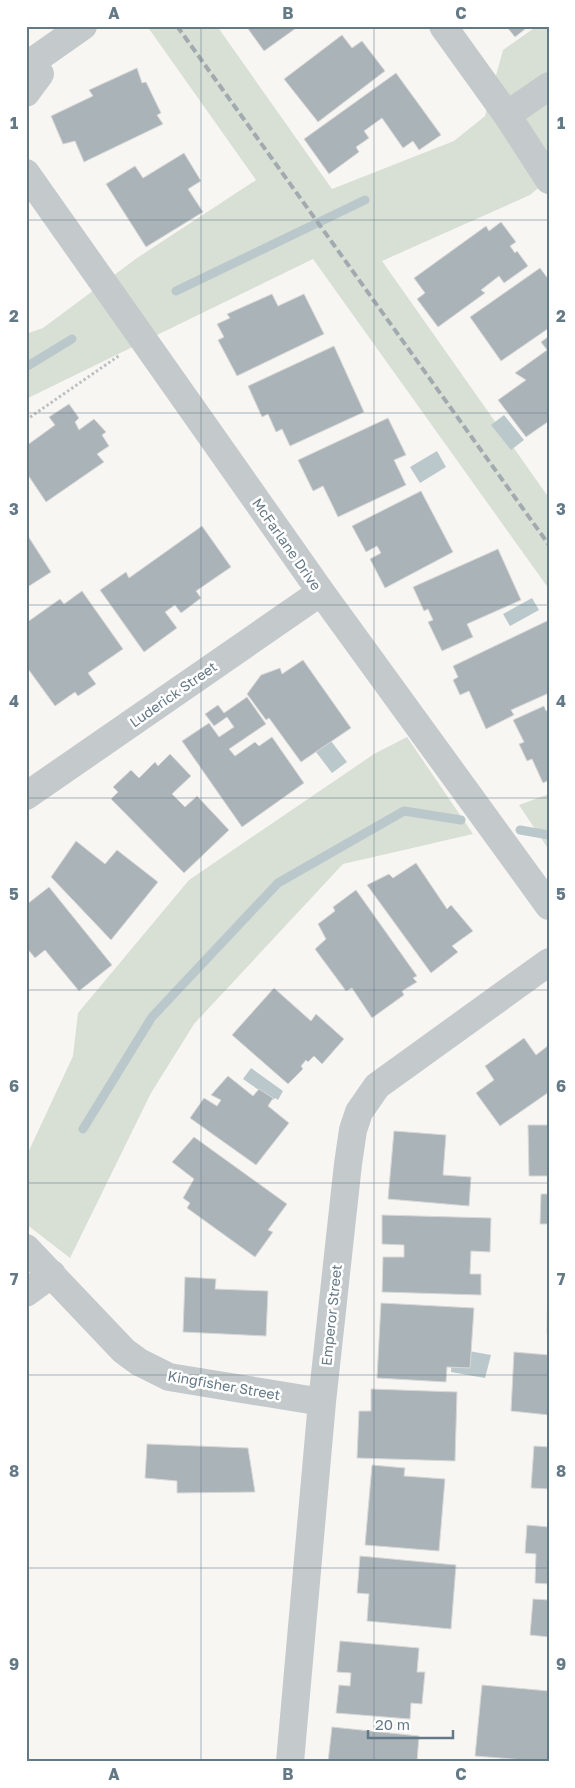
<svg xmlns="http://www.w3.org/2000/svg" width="575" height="1788" font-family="'Golos Text',sans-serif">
	<rect width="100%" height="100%" fill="#f7f6f3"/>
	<path fill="#d8dfd4" d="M147,26H217L332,189L454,141L485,116L503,50L537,26H549V179L530,195L382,261L549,498V589L313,259L26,399V334L43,328L137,258L256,180Z
		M407,737L473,834L343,864L194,1024L151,1093L70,1258L26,1224V1157L73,1056L78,1013L189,880L374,754Z
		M549,794V850L519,805Z"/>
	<path fill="#bac8cc" d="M504,415L524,440L511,450L491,425Z
		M437,451L446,467L420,483L410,467Z
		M532,598L539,610L510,626L503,614Z
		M331,741L347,762L332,773L316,752Z
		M251,1068L283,1091L278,1100L275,1098L273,1100L243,1079Z
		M452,1348L491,1355L485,1378L451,1372Z"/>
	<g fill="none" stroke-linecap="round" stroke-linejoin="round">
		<path stroke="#bac8cc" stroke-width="9" d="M176,291L365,200
			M26,367L72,339
			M520,830L549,835
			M83,1129L152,1017L278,883L404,811L461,820"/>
	</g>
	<path fill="#aab4b8" stroke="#d8d8d6" d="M246,26H299L264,51Z
		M506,26H529L515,37Z
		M342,35L352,48L362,41L385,71L318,122L284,79Z
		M137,68L142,83L146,82L161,113L157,115L163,124L84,162L75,141L63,144L51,116L93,96L89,90Z
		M396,73L441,135L419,150L413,141L403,148L382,118L364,131L369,138L356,147L359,152L329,174L304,139Z
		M184,153L201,181L188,189L203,212L146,247L106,184L135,166L143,178Z
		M501,222L516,242L510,246L515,253L517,251L528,266L504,283L499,276L481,290L485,293L438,327L417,299L425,293L414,278L486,226L489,231Z
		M540,268L549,280V328L501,361L470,317Z
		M272,294L278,306L304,294L324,334L237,376L218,340L224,337L217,324L230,318L227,314Z
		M549,336V421L526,437L498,400L526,380L515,373L547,350L541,342Z
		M334,346L364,412L290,446L282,429L276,432L268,414L262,417L248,386Z
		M69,404L79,418L75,422L79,430L94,419L106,432L102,435L109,446L97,454L104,462L46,502L26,472V446L55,425L49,417Z
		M388,418L406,455L394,460L406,485L338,517L323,486L313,491L298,460Z
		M421,491L453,552L385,588L370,559L381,553L377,546L366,552L352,526Z
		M202,526L231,567L196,591L201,598L181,613L175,605L165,612L177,628L144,652L100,590L126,572L129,578Z
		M26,533L51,572L26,588Z
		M498,549L521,600L467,624L473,637L442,651L428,622L433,620L428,609L424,611L413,587Z
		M82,591L123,649L88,673L96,684L78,696L75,692L55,706L26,666V623L60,599L64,604Z
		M549,620V693L511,710L514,715L486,729L469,691L460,695L453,680L458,677L453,666Z
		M303,660L351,728L301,762L269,718L266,720L247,694L261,675L280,668L282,674Z
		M247,697L266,724L229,749L235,756L255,742L259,746L272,737L304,783L242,827L182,741L209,723L219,737L234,727L227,717L214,726L205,714L218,705L224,713Z
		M544,706L546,711L549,709V780L543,783L532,759L527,761L519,744L524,742L513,720Z
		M170,754L191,776L172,794L185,807L197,796L229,830L184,873L111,799L118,792L113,787L131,770L139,778L155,762L158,766Z
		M76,841L105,864L117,850L158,882L111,940L51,877Z
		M416,863L447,909L451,905L473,931L452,946L458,952L431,973L367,885L389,874L393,878Z
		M49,887L112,965L79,991L45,950L35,958L26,947V905Z
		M356,890L417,976L413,978L417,982L402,991L404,995L372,1018L352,988L346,991L315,949L326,939L318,924L335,911L333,907Z
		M274,988L311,1021L316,1014L344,1039L322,1064L314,1056L308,1062L306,1060L301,1066L303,1069L288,1084L232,1035Z
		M524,1038L536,1055L549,1045V1092L500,1126L476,1093L494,1080L485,1066Z
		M228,1076L253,1096L259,1089L273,1098L268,1106L289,1123L256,1165L190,1118L204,1098L217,1106L221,1100L211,1095Z
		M549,1105V1176H529L528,1125H548Z
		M394,1131L446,1135L443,1175L471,1177L469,1206L388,1199Z
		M194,1137L287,1204L268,1230L273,1232L255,1257L187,1208L190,1203L183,1198L194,1179L172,1162Z
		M541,1194H549V1224H540Z
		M382,1215L491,1218L490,1252L471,1251L470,1274H481V1295L382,1292L383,1257H404V1245L382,1244Z
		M548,1274H549V1333H547Z
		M185,1277L216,1279L215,1289L268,1291L266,1336L183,1332Z
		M381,1303L474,1308L470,1368L447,1367L446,1382L377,1378Z
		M514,1352L549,1355V1415L511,1411Z
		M371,1389L457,1392L455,1461L357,1458L359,1411H371Z
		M147,1444L248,1448L255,1492L177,1493V1481L145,1478Z
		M534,1446L549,1447V1489L531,1488Z
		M372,1465L405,1468L404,1476L445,1479L439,1551L365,1545Z
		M527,1525L549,1527V1584L535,1583L536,1554L525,1553Z
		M360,1556L456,1565L451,1629L367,1621L369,1594L357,1593Z
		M533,1599L549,1600V1637L530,1635Z
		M340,1641L419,1648L417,1672H425L422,1704L411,1703L410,1719L336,1713L339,1685L350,1686L351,1673L337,1672Z
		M482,1685L549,1691V1762L475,1756Z
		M332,1727L419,1736L417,1762H328Z"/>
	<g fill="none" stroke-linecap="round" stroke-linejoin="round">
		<path stroke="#bdc0c2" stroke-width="3" stroke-dasharray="2.5 2.5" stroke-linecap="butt" d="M26,420L120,355"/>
		<path stroke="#c4c9cb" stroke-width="28" d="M443,26L507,115L549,86
			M26,66L83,26
			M26,93L40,74
			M507,115L549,180
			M26,173L321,592L549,906
			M26,796L321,592
			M26,1248L124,1351L139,1362L169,1377L322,1402
			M26,1293L52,1274
			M290,1762L322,1402L348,1164L353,1130L359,1112L377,1086L549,962"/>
		<path stroke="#a2aaaf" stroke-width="4" stroke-dasharray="8 4" stroke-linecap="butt" d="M177,26L549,545"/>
	</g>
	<path fill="none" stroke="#647986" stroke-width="1" stroke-opacity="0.55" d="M201,26V1762M374,26V1762M26,220H549M26,413H549M26,605H549M26,798H549M26,990H549M26,1183H549M26,1375H549M26,1568H549"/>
	<g text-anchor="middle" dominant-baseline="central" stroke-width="5" stroke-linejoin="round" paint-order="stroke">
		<g font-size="14" fill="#647986" stroke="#fff">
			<text transform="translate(287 544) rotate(55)">McFarlane Drive</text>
			<text transform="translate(173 694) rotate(-35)">Luderick Street</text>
			<text transform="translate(331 1315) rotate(-84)">Emperor Street</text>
			<text transform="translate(224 1385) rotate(10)">Kingfisher Street</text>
		</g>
	</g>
	<rect width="575" height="1788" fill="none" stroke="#ffffff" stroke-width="55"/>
	<path d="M368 1730v8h85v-8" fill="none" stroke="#647986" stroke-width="2.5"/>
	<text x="375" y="1730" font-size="15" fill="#647986" stroke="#ffffff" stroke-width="4" paint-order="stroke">20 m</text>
	<rect x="28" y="28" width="520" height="1732" fill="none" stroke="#647986" stroke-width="2"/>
	<g font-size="16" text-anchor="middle" font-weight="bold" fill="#647986">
		<text x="114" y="19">A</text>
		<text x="288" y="19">B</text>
		<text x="461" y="19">C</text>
		<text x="14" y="129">1</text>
		<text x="561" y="129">1</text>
		<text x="14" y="322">2</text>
		<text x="561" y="322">2</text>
		<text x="14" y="515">3</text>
		<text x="561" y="515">3</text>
		<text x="14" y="707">4</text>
		<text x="561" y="707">4</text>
		<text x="14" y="900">5</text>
		<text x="561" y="900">5</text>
		<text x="14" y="1092">6</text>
		<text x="561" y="1092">6</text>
		<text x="14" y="1285">7</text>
		<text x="561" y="1285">7</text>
		<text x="14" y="1477">8</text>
		<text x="561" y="1477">8</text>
		<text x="14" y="1670">9</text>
		<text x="561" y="1670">9</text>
		<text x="114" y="1780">A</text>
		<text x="288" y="1780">B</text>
		<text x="461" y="1780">C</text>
	</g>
</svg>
